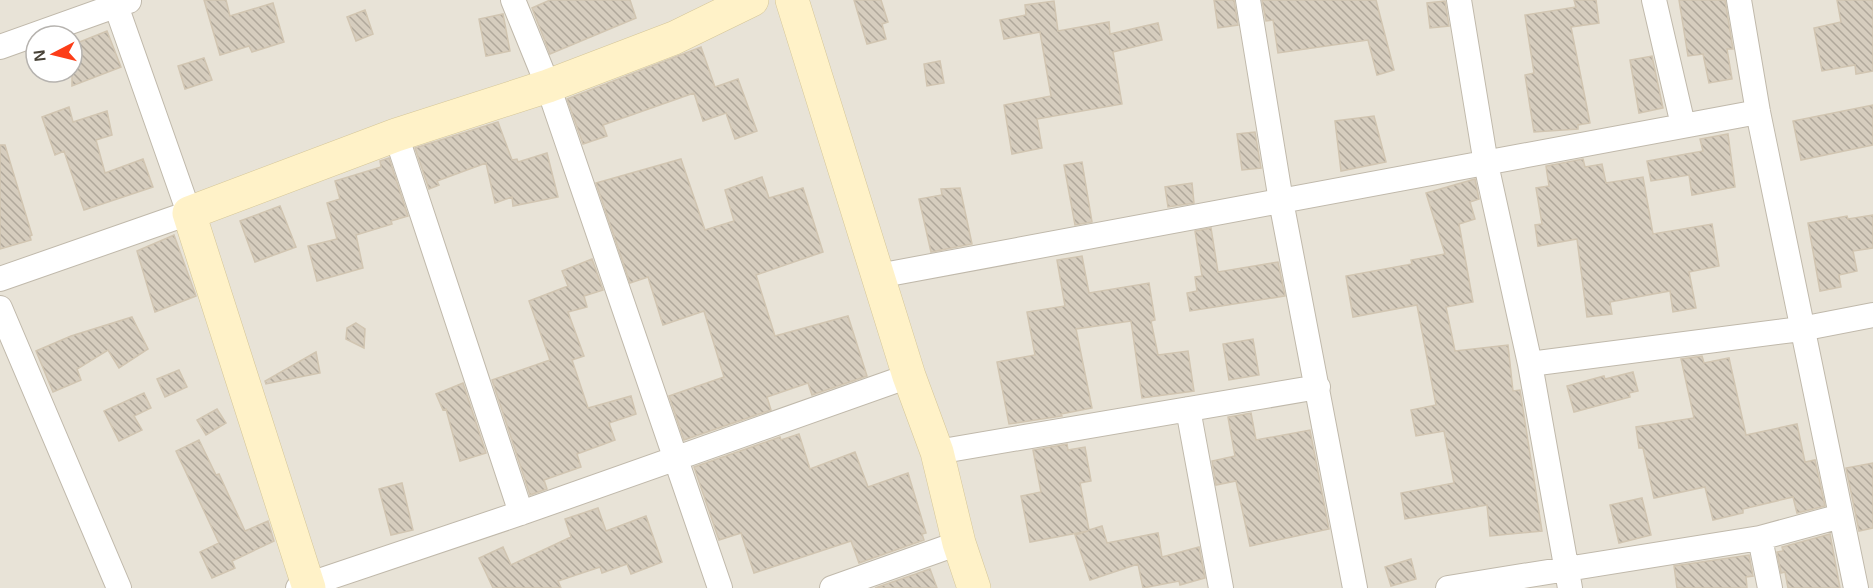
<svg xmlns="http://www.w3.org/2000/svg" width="1873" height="588" font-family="Helvetica,sans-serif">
	<defs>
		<pattern id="building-back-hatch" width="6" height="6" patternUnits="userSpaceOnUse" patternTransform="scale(1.5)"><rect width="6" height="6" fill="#d6cdbe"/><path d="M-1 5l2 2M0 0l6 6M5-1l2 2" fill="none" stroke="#b0a89b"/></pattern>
	</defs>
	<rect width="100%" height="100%" fill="#f4f1e9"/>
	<path fill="#e8e3d7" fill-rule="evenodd" d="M0,0H1873V588H0ZM36,36H72V72H36Z"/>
	<path fill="url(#building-back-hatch)" stroke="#d1c5b1" stroke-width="1.5" d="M204,0H226L230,16L273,3L284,42L252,52L249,46L220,55Z
		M550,0H630L636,18L550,54L532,8Z
		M854,0H881L888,22L882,24L886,39L867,44Z
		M1214,0H1234L1238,25L1218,28Z
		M1262,0H1376L1394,70L1377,75L1368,40L1278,53L1273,20L1266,21Z
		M1574,0H1596L1599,23L1571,27L1590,123L1578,125V129L1534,132L1525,75L1534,73L1525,15L1576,7Z
		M1679,0H1725L1733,49H1727L1732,79L1709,83L1703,54L1688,56Z
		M1837,0H1873V71L1856,74L1855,65L1822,71L1814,28L1841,22Z
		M1054,1L1058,31L1109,22L1110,34L1158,23L1162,40L1113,52L1122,104L1037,119L1042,148L1012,154L1004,105L1051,96L1040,32L1004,39L1000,20L1026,15L1025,5Z
		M1445,1L1449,26L1430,28L1427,3Z
		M365,10L373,34L356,41L347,17Z
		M503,14L510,51L486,56L479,19Z
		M107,31L121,67L72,86V45Z
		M701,47L715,87L738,79L757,131L735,139L726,113L703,121L694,93L603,125L607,136L583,144L567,99Z
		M1652,56L1663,108L1639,113L1630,60Z
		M204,58L212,80L185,89L178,66Z
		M940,61L944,83L927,86L924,64Z
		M1873,105V145L1801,160L1793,121Z
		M69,107L73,122L107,111L112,135L96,140L105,173L143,159L153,187L84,210L64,151L55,155L42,117Z
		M1374,116L1386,162L1341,171L1335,121Z
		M498,122L512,160L517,159L518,162L547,153L558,197L513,206L512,197L495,203L486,163L437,181L439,185L429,189L415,148Z
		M1255,132L1261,168L1242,170L1237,134Z
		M1728,134L1735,187L1692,195L1689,175L1651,181L1647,161L1703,151L1700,139Z
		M0,145H5L32,235L30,236L31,240L0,249Z
		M389,158L408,216L391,221L392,224L356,235L363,268L317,281L308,246L337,239L327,203L340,199L335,181L381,167L380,161Z
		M681,159L705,230L734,221L725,190L762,177L769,198L803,188L823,252L756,275L775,336L848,316L867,376L812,395L808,383L767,397L771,410L684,440L669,396L724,377L704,311L663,325L648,277L630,283L596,183Z
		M1583,159L1585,167L1602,164L1606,183L1643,177L1653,234L1712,224L1719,266L1689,272L1696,308L1673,312L1670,291L1610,302L1612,314L1587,317L1577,239L1538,246L1535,225L1542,224L1536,188L1549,186L1546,166Z
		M1082,162L1092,222L1075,225L1064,165Z
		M1475,179L1479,199L1470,202L1475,219L1459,224L1473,302L1446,307L1455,351L1508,345L1513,391L1520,390L1542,531L1490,536L1487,505L1405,519L1401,493L1454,483L1444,431L1416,436L1411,410L1436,405L1417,305L1353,317L1346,276L1412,264L1411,260L1445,254L1426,193Z
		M1192,183L1194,203L1168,207L1165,187Z
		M960,188L972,244L931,252L919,199L942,195L941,189Z
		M280,206L296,247L255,262L240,221Z
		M1873,215V248L1853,251L1857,271L1839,275L1841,287L1820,291L1808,223L1847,216L1848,219Z
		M1211,228L1218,272L1278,262L1285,296L1190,311L1187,293L1197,291L1195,277L1202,276L1195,231Z
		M174,235L196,296L155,312L137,251Z
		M1082,256L1089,293L1149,283L1155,320L1151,321L1158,355L1188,351L1194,391L1142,398L1131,321L1076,329L1092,408L1061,414L1062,416L1009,424L997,362L1035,355L1027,312L1065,306L1057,260Z
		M592,259L603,290L584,296L587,307L568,312L584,356L572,360L588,408L631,396L636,414L609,423L615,440L577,454L581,467L544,480L547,489L530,495L492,380L550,360L529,301L568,286L562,271Z
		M132,317L148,349L119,368L108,350L77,369L81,380L53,392L36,351L71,336Z
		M356,323L365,329L364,348L346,339L347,328Z
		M1253,339L1259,375L1229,380L1223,344Z
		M316,352L320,373L266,384L265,381Z
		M1702,356L1704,363L1729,358L1746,435L1797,424L1805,462L1815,460L1825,506L1797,513L1793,497L1743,509V513L1713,520L1705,487L1654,498L1643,448H1639L1636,427L1694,418L1681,359Z
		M179,370L187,387L165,397L157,379Z
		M1633,372L1638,391L1629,393L1630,397L1574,412L1567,386L1604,376L1605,379Z
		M463,383L486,453L460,461L446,409L443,410L436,394Z
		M144,393L151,408L134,416L142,430L119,441L104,411Z
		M217,409L226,423L206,435L197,420Z
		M1251,413L1256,440L1310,430L1329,529L1250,546L1236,481L1216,485L1212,461L1235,456L1228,417Z
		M799,434L810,469L855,452L868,487L908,473L926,533L922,534L924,540L859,563L851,541L754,573L741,533L719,540L694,467L780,437L781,440Z
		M199,440L216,475L219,474L245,531L268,521L274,541L232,561L235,568L212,578L200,552L219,543L176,451Z
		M1067,444L1068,450L1085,447L1091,481L1080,483L1089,530L1102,526L1107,543L1158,533L1162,557L1199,547L1205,578L1180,585L1179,581L1143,588L1138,564L1090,580L1075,535L1088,531L1030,542L1021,496L1041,492L1033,450Z
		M1873,463V528L1859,531L1846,468Z
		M402,483L413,530L391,535L379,489Z
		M1642,498L1651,535L1619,543L1610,505Z
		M598,508L606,531L646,516L662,562L631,574L627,564L602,573L600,567L558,581L561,588H493L479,558L503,547L511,565L571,537L565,519Z
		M1830,534L1840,588H1788L1785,572L1781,573L1777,552L1783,551L1782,547Z
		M1749,555L1753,576L1746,577L1747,588H1677L1674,566Z
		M1411,559L1416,579L1391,586L1385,567Z
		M930,569L937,588H875Z"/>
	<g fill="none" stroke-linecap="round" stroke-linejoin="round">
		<g stroke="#c0b9ab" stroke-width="26">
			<path id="street" d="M513,0L548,86L720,588
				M1248,0L1281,201L1355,588
				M1459,0L1486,164L1530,364L1570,588
				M1654,0L1683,125
				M1739,0L1758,112L1856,588
				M0,47L129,1
				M396,135L521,513
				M878,276L1758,112
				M0,279L189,213L114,0
				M0,308L119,588
				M1530,364L1801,329L1873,315
				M1188,409L1221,588
				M937,452L1318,387
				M1760,538L1770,588
				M298,588L521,513L909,376
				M832,588L959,543
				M1448,588L1760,538L1841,516"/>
		</g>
		<g stroke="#d5c698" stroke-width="34">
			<path id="secondary" d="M792,0L909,376L937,452L959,543L974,588
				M309,588L189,213L396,135L548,86L674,38L752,0"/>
		</g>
		<use href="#street" stroke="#fff" stroke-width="24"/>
		<use href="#secondary" stroke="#fff2c8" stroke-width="33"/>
	</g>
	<g transform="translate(54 54) rotate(263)"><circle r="28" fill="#ffffff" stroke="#b6b3af" stroke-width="1.5"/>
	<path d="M0-4.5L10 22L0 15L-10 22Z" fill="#fc3d18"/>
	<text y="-9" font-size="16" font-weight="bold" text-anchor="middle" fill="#484237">N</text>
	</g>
</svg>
